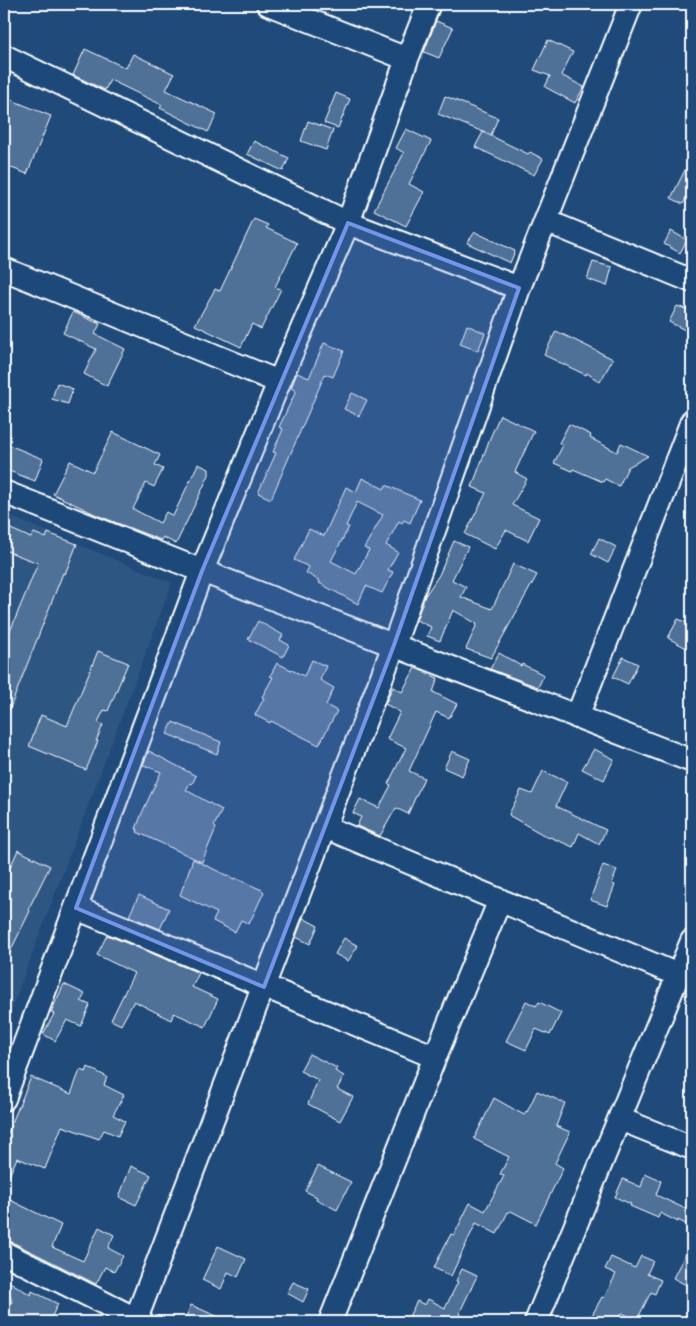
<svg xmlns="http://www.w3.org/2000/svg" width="696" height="1326" font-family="'Patrick Hand',sans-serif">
	<rect width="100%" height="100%" fill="#1f4a7a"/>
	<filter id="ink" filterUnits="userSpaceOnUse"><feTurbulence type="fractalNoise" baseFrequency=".02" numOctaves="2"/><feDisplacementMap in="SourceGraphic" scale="10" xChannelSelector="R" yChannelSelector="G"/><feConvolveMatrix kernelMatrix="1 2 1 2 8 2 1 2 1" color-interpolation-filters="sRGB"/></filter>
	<g filter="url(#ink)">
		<path fill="#2e5683" d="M4,514L172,583L4,1029Z"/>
		<path fill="#507197" stroke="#fff" fill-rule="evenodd" d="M436,21L453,28L439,58L424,52Z
			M548,40L573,52L561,75L584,87L575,103L545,87L550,76L534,70Z
			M85,49L126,68L133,54L174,74L166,90L217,114L208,132L160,108L162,105L110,80L105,90L73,75Z
			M336,93L350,99L338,128L324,123Z
			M445,96L498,118L491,135L438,114Z
			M4,97L51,116L27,174L4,165Z
			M308,121L333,130L326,150L301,141Z
			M406,129L431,141L409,184L424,192L406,226L374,210L404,153L396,148Z
			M483,132L528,154L530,152L543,159L534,175L475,147Z
			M254,141L289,158L283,171L247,154Z
			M692,156V189L683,204L671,198Z
			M254,219L268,225L266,228L297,243L275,287L281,289L261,329L252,324L241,347L195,325L215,289L220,291Z
			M671,231L687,240L680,253L664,244Z
			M475,232L515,251L510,263L467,243Z
			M593,262L612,267L607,286L587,279Z
			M677,306L692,311V314L685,330L669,322Z
			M73,312L100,324L95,334L125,349L107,386L84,374L96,349L63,333Z
			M467,325L485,333L478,351L460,344Z
			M556,331L613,359L600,382L587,373L586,375L544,355Z
			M324,343L344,351L333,377L325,374L271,499L258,493L276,453L273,452L283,429L279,427L296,391L291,388L297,373L309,378Z
			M57,383L73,389L68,404L52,399Z
			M352,393L367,400L359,416L344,409Z
			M500,415L534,431L515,472L527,479L512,505L539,518L528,541L506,530L495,549L465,534L486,493L472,487L490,438Z
			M569,424L591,435L590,438L617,452L621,443L648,456L628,467L619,486L605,479L603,482L573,469L572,471L554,463L563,445L559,443Z
			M113,432L160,455L155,465L163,469L154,487L146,483L133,509L160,523L166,512L173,516L198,464L209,469V475L176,544L163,537L161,540L99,516L53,494L70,461L93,472Z
			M4,443L43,459L35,481L4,469Z
			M362,478L384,489L386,485L420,500L410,523L404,520L402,523L399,521L386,545L398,552L388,570L393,572L382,593L366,586L358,604L319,583L320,581L306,573L309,567L294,560L309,529L324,536L346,487L356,492ZM357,502L383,515L364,548L369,550L356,574L331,561L349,527L346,526Z
			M4,526L31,538L34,533L46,538L48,533L77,544L65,574L63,573L5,721L4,646L38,563L4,550Z
			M599,538L616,547L608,563L591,554Z
			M454,541L468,547L452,580L466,587L461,597L492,609L513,564L537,575L491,658L466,649L477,624L453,610L440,641L427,636L431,627L416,620L425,596L439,575Z
			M678,619L692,625V651L668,638Z
			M258,621L283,635L280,640L289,645L283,657L248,639Z
			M98,651L128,663L108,711L104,710L98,722L103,725L96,741H98L86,770L29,746L41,715L67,726Z
			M499,653L521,666L522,664L544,675L538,687L490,669Z
			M623,657L638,664L628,684L613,677Z
			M312,660L326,666L320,680L334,688L326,705L337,711L319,745L271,721L270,723L255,715L264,698L262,697L273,677L270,676L277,663L304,676Z
			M415,668L438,678L433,692L457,704L449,718L436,712L409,771L424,778L408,814L396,808L380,836L357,826L361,817L353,813L360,799L379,808L391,785L388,784L406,748L387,739L400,712L385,704L393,687L402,692Z
			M173,722L221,742L217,754L167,734Z
			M594,749L614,759L604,780L582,769Z
			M149,751L196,776L192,784L190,783L186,790L222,810L214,826L216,828L202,862L137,832L138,829H136L142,813L161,772L143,765Z
			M452,751L470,759L462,776L444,768Z
			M543,771L567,782L556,806L606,830L599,844L579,833L573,847L550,837L549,838L510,816L509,814L521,790L532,794Z
			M18,850L50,866L28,910L30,911L4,964V881Z
			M193,859L234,879L235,878L262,890L264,892L249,924L241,920L235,932L213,921L217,913L180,895Z
			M603,865L617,870L612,884L615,885L607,906L590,900Z
			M139,895L169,909L160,929L129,916Z
			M303,918L318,926L310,944L296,937Z
			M107,935L199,973L192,987L218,999L205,1027L174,1013L171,1020L134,1001L121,1025L111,1020L134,973L97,955Z
			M344,938L358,946L348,961L335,954Z
			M64,984L85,994L81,1001L90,1005L81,1026L67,1020L55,1041L43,1034L54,1014L51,1012Z
			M526,1001L536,1006L539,1002L561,1013L550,1035L536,1029L526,1050L506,1041Z
			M309,1054L337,1068L335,1071L344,1076L337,1089L353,1097L340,1121L308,1104L318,1080L300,1071Z
			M88,1067L107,1077L104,1085L124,1095L113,1115L125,1121L118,1136L104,1130L99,1139L62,1126L45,1169L17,1158L4,1187V1142L31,1077L71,1094L80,1070L86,1072Z
			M537,1091L565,1103L556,1126L570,1132L555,1163L563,1168L536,1224L511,1211L508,1212L497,1234L476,1223L451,1276L434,1268L444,1247L451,1234L454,1235L470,1203L485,1211L504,1176L500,1174L509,1157L474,1139L494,1098L524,1115L526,1111L527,1112Z
			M131,1166L151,1175L136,1205L119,1197Z
			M318,1166L351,1182L337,1210L316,1199L317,1197L305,1191Z
			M645,1174L661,1181L656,1195L692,1212L687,1225L678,1220V1222L660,1213L658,1218L630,1206L631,1204L615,1197L623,1179L641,1187Z
			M4,1197L61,1225L52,1247L83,1261L99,1227L114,1235L108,1248L123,1256L114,1272L105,1267L96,1284L4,1238Z
			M692,1241V1288L673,1278Z
			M218,1246L246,1259L238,1277L228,1272L221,1289L202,1280Z
			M641,1256L653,1261L647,1274L661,1280L655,1294L651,1292L637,1320L622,1313L617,1322H602L591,1317L602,1297L604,1298L616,1274L605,1269L611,1257L635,1268Z
			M462,1269L477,1276L459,1314L475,1322H406L417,1301L425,1305L428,1299L445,1308L458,1282L456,1281Z
			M5,1279L31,1295L32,1291L58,1304L49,1322H8L4,1312V1306L12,1302Z
			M293,1282L309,1289L303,1302L287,1293Z
			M191,1305L230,1322H198L186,1317Z"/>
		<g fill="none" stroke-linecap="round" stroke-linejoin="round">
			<g stroke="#fff" stroke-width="26">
				<path id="minor" d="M268,4L407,59
					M4,56L348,223L519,288
					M546,221L692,281
					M4,269L279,382
					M4,492L202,571L692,761
					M577,717L692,421
					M325,827L678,975
					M76,908L435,1057
					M4,1099L202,571L279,382L348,223L407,59L429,4
					M620,1119L692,1148
					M4,1253L142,1322
					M136,1319L394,645L519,288L631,4
					M330,1322L435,1057L500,900
					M536,1322L692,941"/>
			</g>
			<use href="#minor" stroke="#1f4a7a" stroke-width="22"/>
		</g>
	</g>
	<path fill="#7795e8" fill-opacity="0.2" stroke="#7795e8" stroke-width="4" stroke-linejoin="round" d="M348,223L519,288L394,645L264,987L76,908L202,571Z"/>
	<rect width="696" height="1326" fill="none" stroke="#1f4a7a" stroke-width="20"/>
	<rect x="10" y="10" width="676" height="1306" fill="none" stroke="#fff" stroke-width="2" filter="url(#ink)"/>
</svg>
